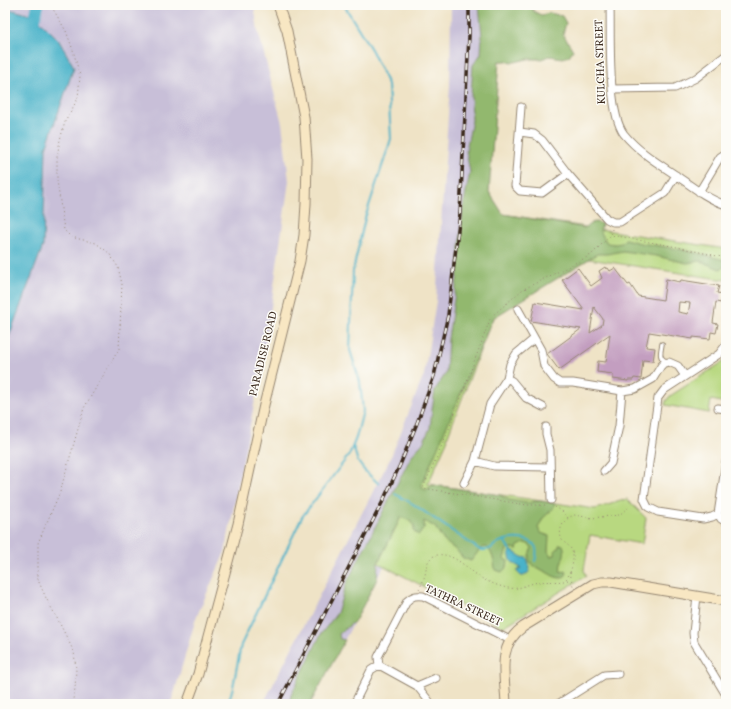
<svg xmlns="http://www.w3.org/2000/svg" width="731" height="709" font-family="Vollkorn,serif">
	<rect width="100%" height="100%" fill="#fdfcf7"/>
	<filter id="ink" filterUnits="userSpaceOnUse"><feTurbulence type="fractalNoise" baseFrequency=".025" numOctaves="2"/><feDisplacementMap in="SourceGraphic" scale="8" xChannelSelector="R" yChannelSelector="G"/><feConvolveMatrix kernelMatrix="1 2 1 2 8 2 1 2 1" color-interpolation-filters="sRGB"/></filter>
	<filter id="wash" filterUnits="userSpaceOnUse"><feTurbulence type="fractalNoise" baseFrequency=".012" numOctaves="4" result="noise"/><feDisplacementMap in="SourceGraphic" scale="16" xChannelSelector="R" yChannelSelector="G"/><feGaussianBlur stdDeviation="0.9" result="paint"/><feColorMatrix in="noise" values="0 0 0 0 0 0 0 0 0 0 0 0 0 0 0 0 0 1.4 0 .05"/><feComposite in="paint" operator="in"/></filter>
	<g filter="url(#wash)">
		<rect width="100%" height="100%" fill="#efe3c6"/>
		<path fill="#c8bfd8" d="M5,5H254L258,31L282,123L289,181L265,349L225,552L196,618L171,704H5Z
			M451,5H500L499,61L489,192L478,281L416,486L379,564L384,566L310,704H263L390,459L424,375L436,301L450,85Z"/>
		<path fill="#b8d880" stroke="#7a814f" d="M489,192L503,214L726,249V280L589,259L493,317L447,438L448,439L428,484L595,509L627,499L646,518L642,544L590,535L584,570L586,576L503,627L378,563L416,486L435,443Z
			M726,360V403L711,400L709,413L665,405L666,401L670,396Z"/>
		<path fill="#92b86e" stroke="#667146" d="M479,5H533V11L541,15L550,13L562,16L566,23L563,34L573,50L569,56L563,58L550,56L541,59H527L515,62L499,61L489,192L503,214L585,228C591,223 594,220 602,224L600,231L607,243L615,244L622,243L625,239L640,243L679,249L725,260L726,266L720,269L700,261L687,263L656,256L623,251L607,254H597L493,318L422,484V488L426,490L433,485L500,495L509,500L526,503L539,501L555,503L553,509L543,518L538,528L541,533L549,536L548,551L551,556L555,555V551L558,548L560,544L563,545C568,557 558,561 561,572L567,571L566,575L562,578C556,578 553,576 548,573C538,567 522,565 532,548L530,545L525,543L518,546L517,550L514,548L507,549L504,559L508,561L507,567L502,572L495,570C494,561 493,554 487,547L481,548L471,561L463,558L457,551L444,541L435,527L424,521V528L419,535L414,532V527L412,522L401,517L378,563L377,579L355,621L339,634L340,639L345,640L310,704H289L291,695L321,634L337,613L346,584L396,486L412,455L423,443L430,428L432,410L435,390L446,373L448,339L458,273L463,207L470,172L466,151L472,120L471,95L473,65L481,54L482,36Z"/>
		<path fill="#4ab2c9" stroke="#426e74" d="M13,10L35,16L58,39L74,67L46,148L43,246L5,347V12Z
			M511,550L522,557L527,558L530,568L529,572L524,576H521L517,572L518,570L521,568C511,562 511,562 509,552Z"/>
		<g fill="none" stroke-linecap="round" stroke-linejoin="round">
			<path stroke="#4ab2c9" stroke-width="2" d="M353,446L358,462L364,470L379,484
				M395,494L413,504L480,550C495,551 491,544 502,541C511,538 529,537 535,546C538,550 536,557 535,561
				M504,540L511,552
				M228,704L233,687L241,645L302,517L349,455L356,438L363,411L360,382L350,350L353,271L365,218L391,139L388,85L372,51L344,5"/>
			<path stroke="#4ab2c9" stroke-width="12" d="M32,32L38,5"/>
		</g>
		<g id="blocks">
			<path fill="#c39ec0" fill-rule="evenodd" d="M605,267L606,269L608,268L610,271L615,268L628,285L630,284L638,296L663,300L666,279L680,282L681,280L719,286L717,293L722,294L721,303L716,302L713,323L718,324L716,333L711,332L710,339L693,337V339L649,332L646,347L655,348L653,361L643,360L641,379L634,378L633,380H628V381L613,379V374L597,372L598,361L606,362L610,334L559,370L547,354L581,329L531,321L535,302L584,310L562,280L578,268L591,286L602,278L599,271ZM679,302L690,303L688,314L678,312ZM594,307L603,319L602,325L590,333Z"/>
		</g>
	</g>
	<g filter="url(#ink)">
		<use href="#blocks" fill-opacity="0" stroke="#958672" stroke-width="1"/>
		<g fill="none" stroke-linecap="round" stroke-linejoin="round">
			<g stroke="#958672" stroke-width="5.5">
				<path id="lane" d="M662,344C661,351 658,358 666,361"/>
			</g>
			<g stroke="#958672" stroke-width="9">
				<path id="street" d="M610,5C611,35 607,112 624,134C638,151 656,162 674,174C690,185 707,199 726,205
					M612,89L675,88L696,78L726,55
					M521,107L515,186L520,191L542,193L568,174
					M520,132L534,134L542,140L568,174L607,219L613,222H620L665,193L676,175
					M699,192L720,157L726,153
					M518,309L541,350L544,366L554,379L560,383H573L622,391L635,389L653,379L661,366L664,363L669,362L678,366L685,376
					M726,345L719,354L664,390L658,398L644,499L648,507L658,512L703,519L712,517L718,514L726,462
					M507,378L512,381L526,398L543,407
					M718,408L726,409
					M546,427V434L550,450L551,500
					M475,461L494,466L550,467
					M604,471L611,463L619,426L622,391
					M464,483L475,461L490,404L507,378L510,364L516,354L534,339
					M718,514L721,519L726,522
					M697,596L693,633L694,642L726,695
					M379,665L417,686
					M429,701L417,686L436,678
					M354,704L371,670L379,665L378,657L407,601C412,596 416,595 423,596L510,640
					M558,704L604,675L618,674"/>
			</g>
			<g stroke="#958672" stroke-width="11">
				<path id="secondary" d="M187,704L198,674L238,524L264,405L300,261L304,235L306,204L307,159L304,117L287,31L278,5
					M506,704C505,676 496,646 523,627L593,584L602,582H611L726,601"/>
			</g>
			<path stroke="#958672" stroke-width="1" stroke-dasharray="1 3" stroke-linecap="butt" d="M48,5L53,9L66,31L73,50L80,76L78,98L65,122L60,140L57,157V180L64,230L71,237L96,243L109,253L118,267L122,284L119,349L84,408L60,492L38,543V580L46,598L58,620L74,652L76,669L75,689L72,704
				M612,229L611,235L677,247L726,258
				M545,505H527L423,488L447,434L491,317L522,290L591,255L611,235
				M555,507L562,511L568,518
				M570,572L572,582
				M567,580L572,582L573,586
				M419,589C421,586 423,582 424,578C427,571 425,560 434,556C452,549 470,572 483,579C493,584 507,590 518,588C525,586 532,583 539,582C547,581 556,582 564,581C571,576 576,557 571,549C569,545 565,544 562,540C557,529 564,519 574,515L592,518L619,515L628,508"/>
			<use href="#lane" stroke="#fff" stroke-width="3.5"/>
			<use href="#street" stroke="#fff" stroke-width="7"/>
			<use href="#secondary" stroke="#f8e7c3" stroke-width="9"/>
			<g stroke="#3b2a1e" stroke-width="3.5">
				<path id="rail" d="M278,704L382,503L400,465L417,423L434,376L448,315L460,213L469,36V5"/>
			</g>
			<use href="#rail" stroke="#fdfcf7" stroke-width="2" stroke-dasharray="6" stroke-linecap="butt"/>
		</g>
	</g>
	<g text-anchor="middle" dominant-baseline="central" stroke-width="3" stroke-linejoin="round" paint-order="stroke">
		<g font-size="11" fill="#3b2a1e" stroke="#fdfcf7">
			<text transform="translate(601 62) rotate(-92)">KULCHA STREET</text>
			<text transform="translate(264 354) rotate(-76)">PARADISE ROAD</text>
			<text transform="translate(463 606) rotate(25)">TATHRA STREET</text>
		</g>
	</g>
	<rect width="731" height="709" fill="none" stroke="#fdfcf7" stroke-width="20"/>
</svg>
